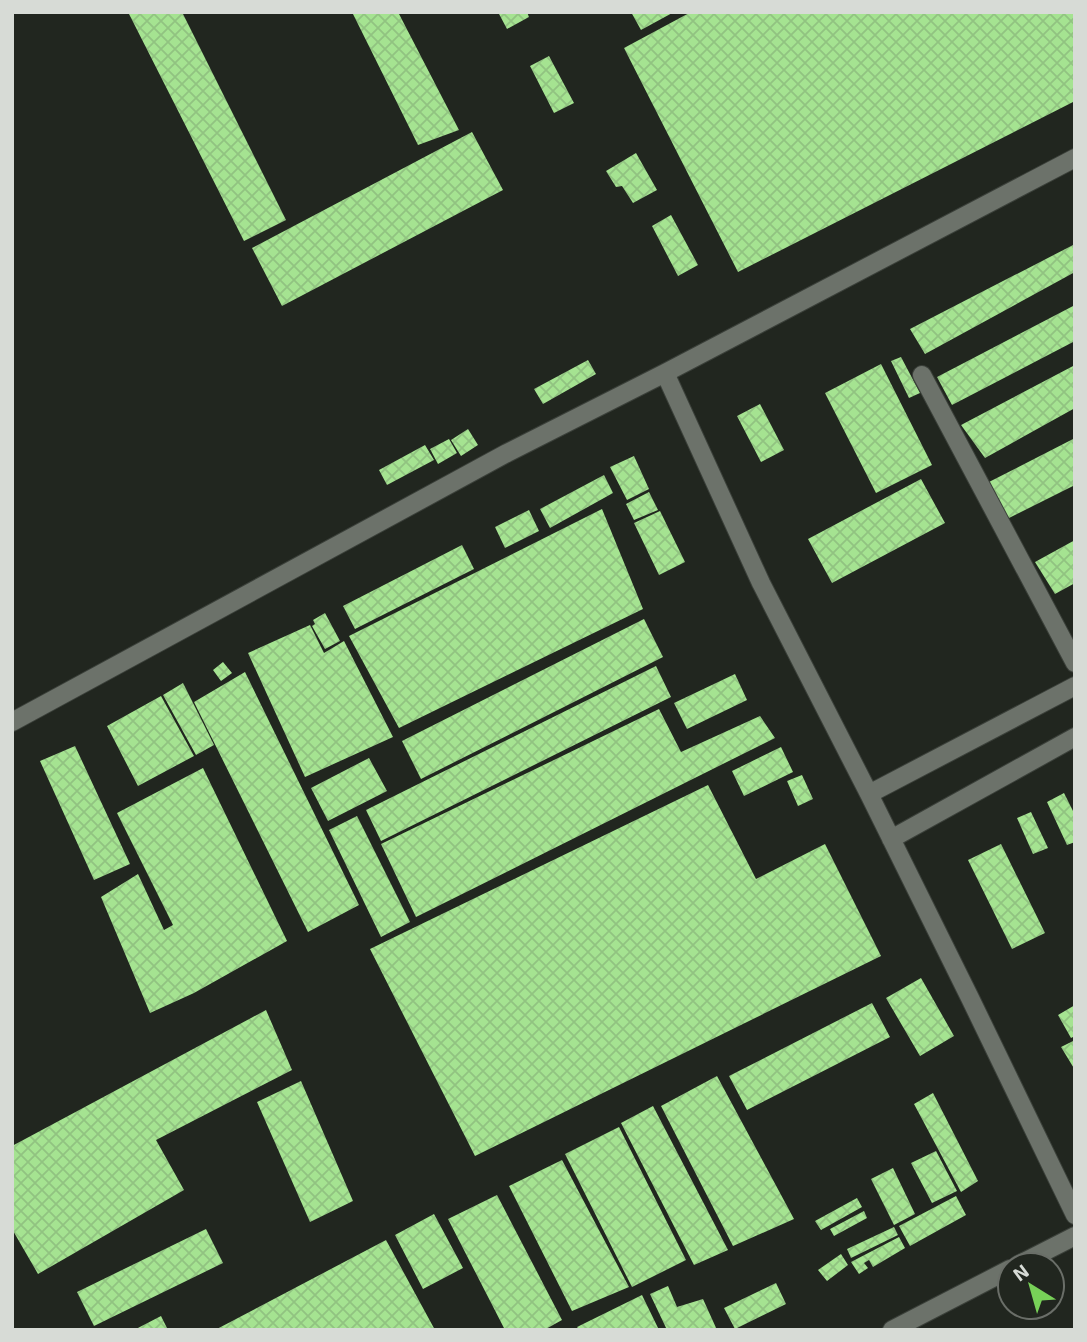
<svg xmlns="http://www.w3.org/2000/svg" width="1087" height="1342" font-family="'Exo 2',sans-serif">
	<defs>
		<pattern id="building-cross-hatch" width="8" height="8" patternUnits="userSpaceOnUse" patternTransform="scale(1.75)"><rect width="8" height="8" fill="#a5e391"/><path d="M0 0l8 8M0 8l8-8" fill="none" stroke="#91c381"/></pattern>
	</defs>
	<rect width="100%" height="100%" fill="#21261f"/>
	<path fill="url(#building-cross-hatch)" d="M128,12H182L286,220L244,241Z
		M352,12H398L459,130L418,145Z
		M498,12H527L529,17L507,29Z
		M631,12H674L641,30Z
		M691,12H1075V101L738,272L624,48Z
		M549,56L574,103L554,113L530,66Z
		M472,132L503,190L282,306L252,248Z
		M636,153L657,190L633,203L622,186L616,187L606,171Z
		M671,215L698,265L678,276L652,226Z
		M1075,244V272L925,354L910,329Z
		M1075,305V341L952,405L937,377Z
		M901,357L920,393L909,398L891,361Z
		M588,360L596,374L543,404L534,389Z
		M881,364L932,465L876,493L825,393Z
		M1075,365V408L985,458L961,425Z
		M760,404L784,450L761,462L737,416Z
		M468,429L478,445L461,456L451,440Z
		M1075,438V485L1005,520L987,483Z
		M449,439L457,453L438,464L430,449Z
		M425,445L434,460L387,485L379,470Z
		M634,456L649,489L627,500L610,467Z
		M604,475L613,493L550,528L540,509Z
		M921,479L945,523L832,583L808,539Z
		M649,492L658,510L634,520L626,504Z
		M602,509L643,609L399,728L349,636Z
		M529,510L539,531L505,548L495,527Z
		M660,511L685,562L659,575L634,523Z
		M1075,540V583L1055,594L1035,562Z
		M462,545L474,569L355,629L343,606Z
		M325,613L340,641L325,649L312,626L315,624L313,620Z
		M644,619L663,657L421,779L402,741Z
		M310,625L324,653L344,641L393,737L305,777L248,653Z
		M223,662L232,673L221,681L213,670Z
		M656,666L671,697L381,841L366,810Z
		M245,672L359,905L308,932L194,702Z
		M735,674L747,700L687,729L674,703Z
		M183,683L214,745L196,755L163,695Z
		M161,696L194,756L138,786L107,726Z
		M659,709L681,752L760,716L775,738L416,917L381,844Z
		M75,746L130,864L94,880L40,761Z
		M781,747L793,772L744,796L732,771Z
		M369,758L387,791L328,821L311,788Z
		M203,768L287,941L194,993L150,1013L101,897L138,874L164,930L173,925L117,813Z
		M802,775L813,799L798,806L787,781Z
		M708,785L756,879L825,844L881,956L475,1156L370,949Z
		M1064,793L1075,815V842L1067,845L1047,802Z
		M1031,812L1048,848L1033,854L1017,818Z
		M357,816L410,922L381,937L329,830Z
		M1001,844L1045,933L1012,949L968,860Z
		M921,978L954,1036L920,1056L886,998Z
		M872,1003L890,1037L747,1110L729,1076Z
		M1075,1005V1036L1071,1038L1058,1015Z
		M266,1010L292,1070L156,1140L184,1190L38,1274L12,1229V1146Z
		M1075,1040V1070L1061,1047Z
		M717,1076L794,1219L733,1246L661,1106Z
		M301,1081L353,1201L310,1222L257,1102Z
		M933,1093L978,1181L961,1192L914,1104Z
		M653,1106L728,1250L694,1265L621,1123Z
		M619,1127L686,1260L632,1287L565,1154Z
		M936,1151L957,1191L932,1203L911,1163Z
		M562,1160L629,1287L572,1311L509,1186Z
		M893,1168L915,1214L894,1225L871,1179Z
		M497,1195L562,1320L544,1330H505L448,1219Z
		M956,1196L966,1215L910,1246L899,1226Z
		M857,1198L862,1207L821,1230L815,1221Z
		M864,1211L867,1218L834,1236L830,1229Z
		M434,1214L463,1268L423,1289L395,1235Z
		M894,1227L898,1235L851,1258L847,1249Z
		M206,1229L223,1263L94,1326L77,1292Z
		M899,1237L905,1248L873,1267L869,1260L864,1263L868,1268L859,1274L851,1262Z
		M386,1240L435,1330H215Z
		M841,1254L848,1265L827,1281L818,1270Z
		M776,1283L786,1304L735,1329L724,1308Z
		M668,1286L677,1307L703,1299L717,1330H667L650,1294Z
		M642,1295L659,1330H579L577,1327Z
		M161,1316L168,1330H134Z"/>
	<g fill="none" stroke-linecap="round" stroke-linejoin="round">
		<g stroke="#3b403a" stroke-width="20">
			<path id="minor" d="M665,373L761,583L869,794L970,998L1075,1215
				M922,375L1075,663
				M12,722L507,453L665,373L1075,158
				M869,794L1075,686
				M891,839L1075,737
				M1018,1265L1075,1236
				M892,1330L1010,1269"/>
		</g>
		<use href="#minor" stroke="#6c726a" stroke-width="18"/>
	</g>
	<rect width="1087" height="1342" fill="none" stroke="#d7dbd6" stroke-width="28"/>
	<g transform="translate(1031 1286) rotate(323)"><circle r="33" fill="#21261f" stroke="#6a6e68" stroke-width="2"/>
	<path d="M0-5L12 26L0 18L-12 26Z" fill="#78d158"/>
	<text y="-10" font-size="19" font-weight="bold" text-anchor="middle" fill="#d7dbd6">N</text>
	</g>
</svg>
